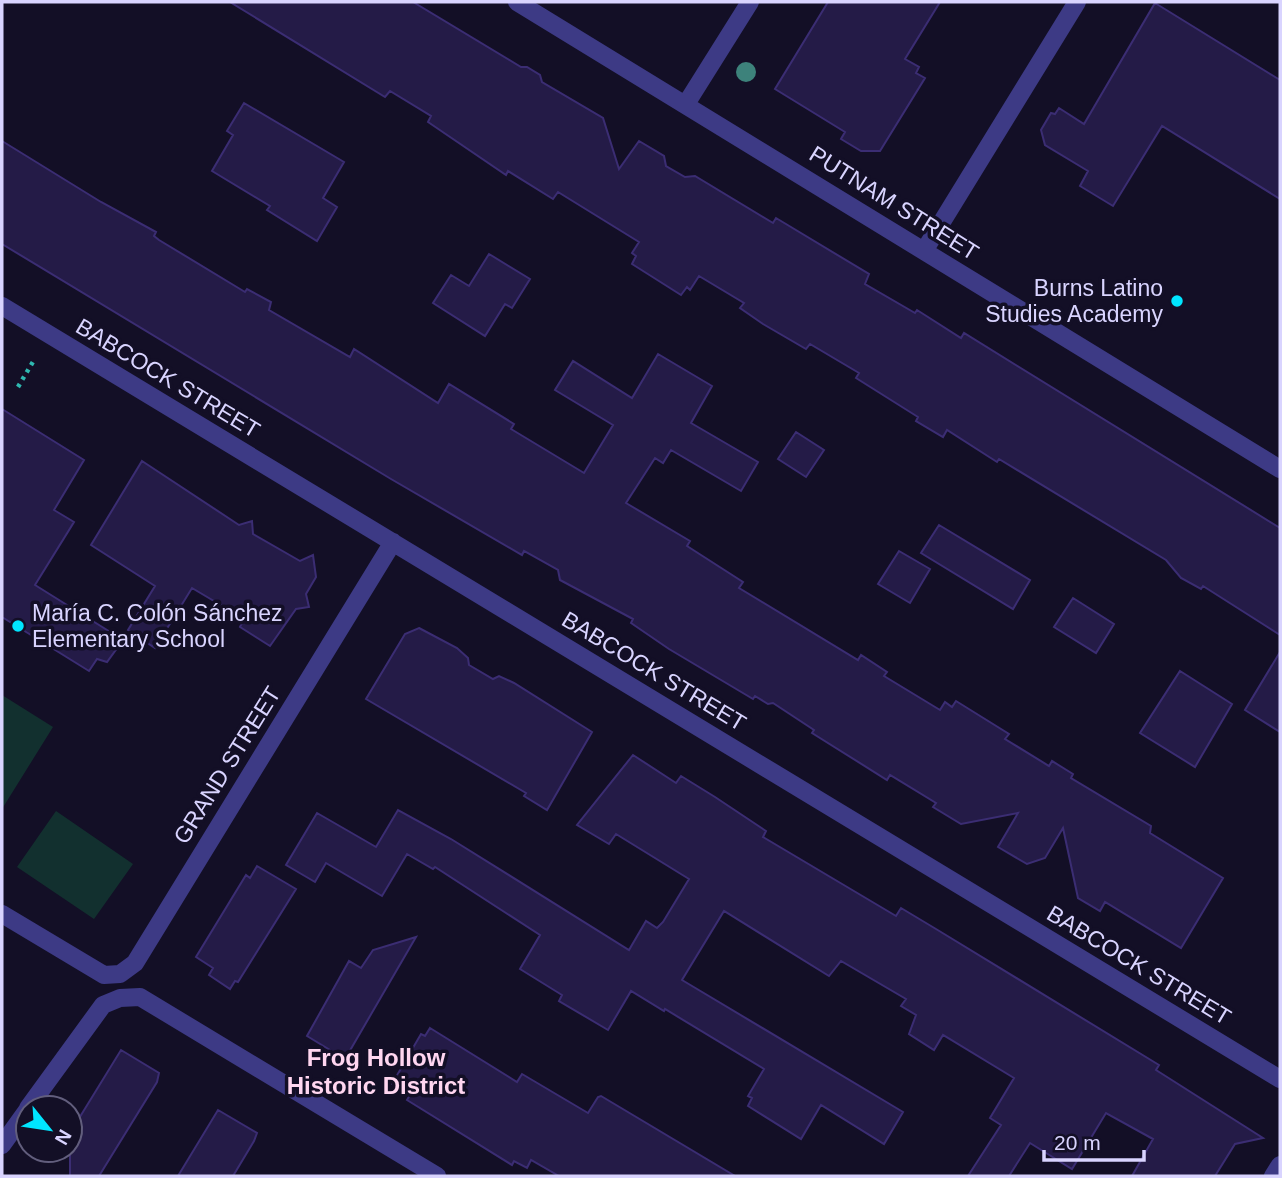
<svg xmlns="http://www.w3.org/2000/svg" width="1282" height="1178" font-family="Arial,sans-serif">
	<rect width="100%" height="100%" fill="#130f26"/>
	<path fill="#12302f" d="M2,695L53,727L2,809Z
		M56,811L133,864L94,919L17,867Z"/>
	<path fill="#241b47" stroke="#3b2d73" stroke-width="2" d="M230,2H413L521,67H527L540,75L542,82L603,118L619,169L639,141L664,156L666,166L685,177L695,176L773,223L776,218L869,274L865,284L915,313L917,310L961,338L964,333L1280,528V635L1203,586L1201,589L1181,578L1166,560L999,459L997,462L947,430L943,437L916,421L918,417L856,378L859,373L810,344L806,349L763,324L740,308L744,303L699,276L690,290L687,287L681,295L632,264L636,256L632,253L639,242L558,192L553,199L508,171L506,175L428,122L431,116L390,91L385,97Z
		M828,2H940L905,59L919,67L916,73L925,78L880,151H861L841,139L845,132L775,89Z
		M1155,3L1280,80V199L1162,126L1113,206L1080,186L1088,171L1045,145L1041,130L1051,113L1055,114L1059,108L1084,124Z
		M244,103L344,162L323,198L337,207L317,241L267,210L270,206L212,171L233,135L227,131Z
		M2,141L101,202L156,232L154,236L159,240L245,292L247,289L271,302L269,310L350,357L354,349L438,403L449,384L514,424L511,429L584,473L613,425L555,390L573,361L632,398L658,354L712,386L691,423L758,462L741,491L671,450L663,463L655,458L626,503L690,541L687,546L743,582L739,588L858,660L861,655L887,672L884,676L940,710L945,702L952,707L956,701L1009,734L1005,739L1049,766L1052,761L1073,774L1071,778L1151,826L1150,833L1223,878L1181,948L1105,902L1100,911L1078,898L1063,828L1045,858L1027,864L998,847L1018,813L961,824L933,807L936,803L890,775L887,780L812,733L814,730L773,703L768,704L755,696L753,699L669,649L631,623L633,619L560,580L558,570L524,551L522,555L391,479L2,244Z
		M489,254L530,279L512,308L505,304L485,336L433,303L451,275L469,286Z
		M2,409L84,460L54,510L74,522L35,585L123,640L107,662L97,659L89,671L2,617Z
		M796,432L824,450L806,477L778,459Z
		M142,461L239,525L252,521L253,534L300,561L313,555L316,577L306,594L309,607L296,609L270,646L240,627L244,619L192,588L155,648L128,630L155,586L91,545Z
		M939,525L1030,580L1013,609L921,553Z
		M899,551L930,569L910,603L878,584Z
		M1073,598L1114,624L1096,653L1054,627Z
		M419,628L457,648L468,658L469,665L493,679L499,676L514,683L592,732L547,810L524,796L526,793L366,699L405,634Z
		M1280,652V732L1245,710Z
		M1180,671L1232,704L1195,767L1140,733Z
		M633,755L676,783L681,776L715,797L766,831L763,837L896,916L901,908L936,929L1159,1065L1156,1070L1263,1138L1235,1144L1215,1176H1132L1153,1139L1106,1113L1072,1169L1030,1143L1009,1176H968L1001,1125L990,1118L1014,1078L943,1035L934,1050L909,1034L916,1015L901,1006L906,999L841,961L829,976L724,911L682,980L903,1112L884,1144L821,1105L801,1139L748,1106L752,1098L748,1096L764,1069L665,1009L664,1011L631,991L608,1030L559,1001L562,995L520,969L540,935L435,867L433,869L407,854L382,896L326,863L315,882L286,865L317,813L376,847L398,810L451,839L629,950L646,921L657,928L663,922L689,879L616,834L609,844L577,825Z
		M257,866L296,889L238,982L235,981L230,989L209,975L213,968L196,957L246,875L250,878Z
		M416,937L345,1059L307,1036L349,961L361,968L373,950Z
		M430,1028L517,1082L522,1074L588,1113L598,1097L601,1096L735,1176H559L531,1160L527,1168L514,1161L512,1165L407,1100L410,1095L392,1084L421,1034L425,1036Z
		M121,1050L159,1073L157,1082L99,1176H70V1133Z
		M218,1110L257,1133L254,1141L233,1176H178Z"/>
	<g fill="none" stroke-linecap="round" stroke-linejoin="round">
		<path stroke="#2fb8b0" stroke-width="4.5" stroke-dasharray="3.5 5" stroke-linecap="butt" d="M18,387L34,360"/>
		<path stroke="#3d3a85" stroke-width="18" d="M517,2L1280,469
			M686,104L750,2
			M924,251L1077,2
			M2,306L1280,1079
			M2,914L104,975L120,974L135,963L393,542
			M28,1108L103,1005L120,998L140,997L437,1176
			M2,1145L28,1109
			M1273,1176L1280,1165"/>
	</g>
	<circle fill="#3d827b" cx="746" cy="72" r="10"/>
	<g fill="#00e5ff" stroke="#130f26" stroke-width="2.5">
		<circle cx="1177" cy="301" r="7"/>
		<circle cx="18" cy="626" r="7"/>
	</g>
	<g text-anchor="middle" dominant-baseline="central" stroke-width="7" stroke-linejoin="round" paint-order="stroke">
		<g font-size="23" fill="#d9d4ff" stroke="#130f26">
			<text transform="translate(894 203) rotate(32)">PUTNAM STREET</text>
			<text transform="translate(168 378) rotate(31)">BABCOCK STREET</text>
			<text transform="translate(654 671) rotate(31)">BABCOCK STREET</text>
			<text transform="translate(227 765) rotate(-58)">GRAND STREET</text>
			<text transform="translate(1139 965) rotate(31)">BABCOCK STREET</text>
		</g>
		<g font-size="23" fill="#d9d4ff" stroke="#130f26" text-anchor="end">
			<text x="1163" y="288">Burns Latino<tspan x="1163" dy="26">Studies Academy</tspan></text>
			<text x="32" y="613" text-anchor="start">María C. Colón Sánchez<tspan x="32" dy="26">Elementary School</tspan></text>
		</g>
		<g font-size="24" font-weight="bold" fill="#ffd6f0" stroke="#130f26">
			<text x="376" y="1057">Frog Hollow<tspan x="376" dy="28">Historic District</tspan></text>
		</g>
	</g>
	<rect width="1282" height="1178" fill="none" stroke="#d9d4ff" stroke-width="7"/>
	<g transform="translate(49 1129) rotate(120)"><circle r="33" fill="#130f26" stroke="#625e7d" stroke-width="2"/>
	<path d="M0-5L12 26L0 18L-12 26Z" fill="#00e5ff"/>
	<text y="-10" font-size="19" font-weight="bold" text-anchor="middle" fill="#d9d4ff">N</text>
	</g>
	<path d="M1044 1150v10h100v-10" fill="none" stroke="#d9d4ff" stroke-width="3.5"/>
	<text x="1054" y="1150" font-size="21" fill="#d9d4ff" stroke="#130f26" stroke-width="5" paint-order="stroke">20 m</text>
</svg>
